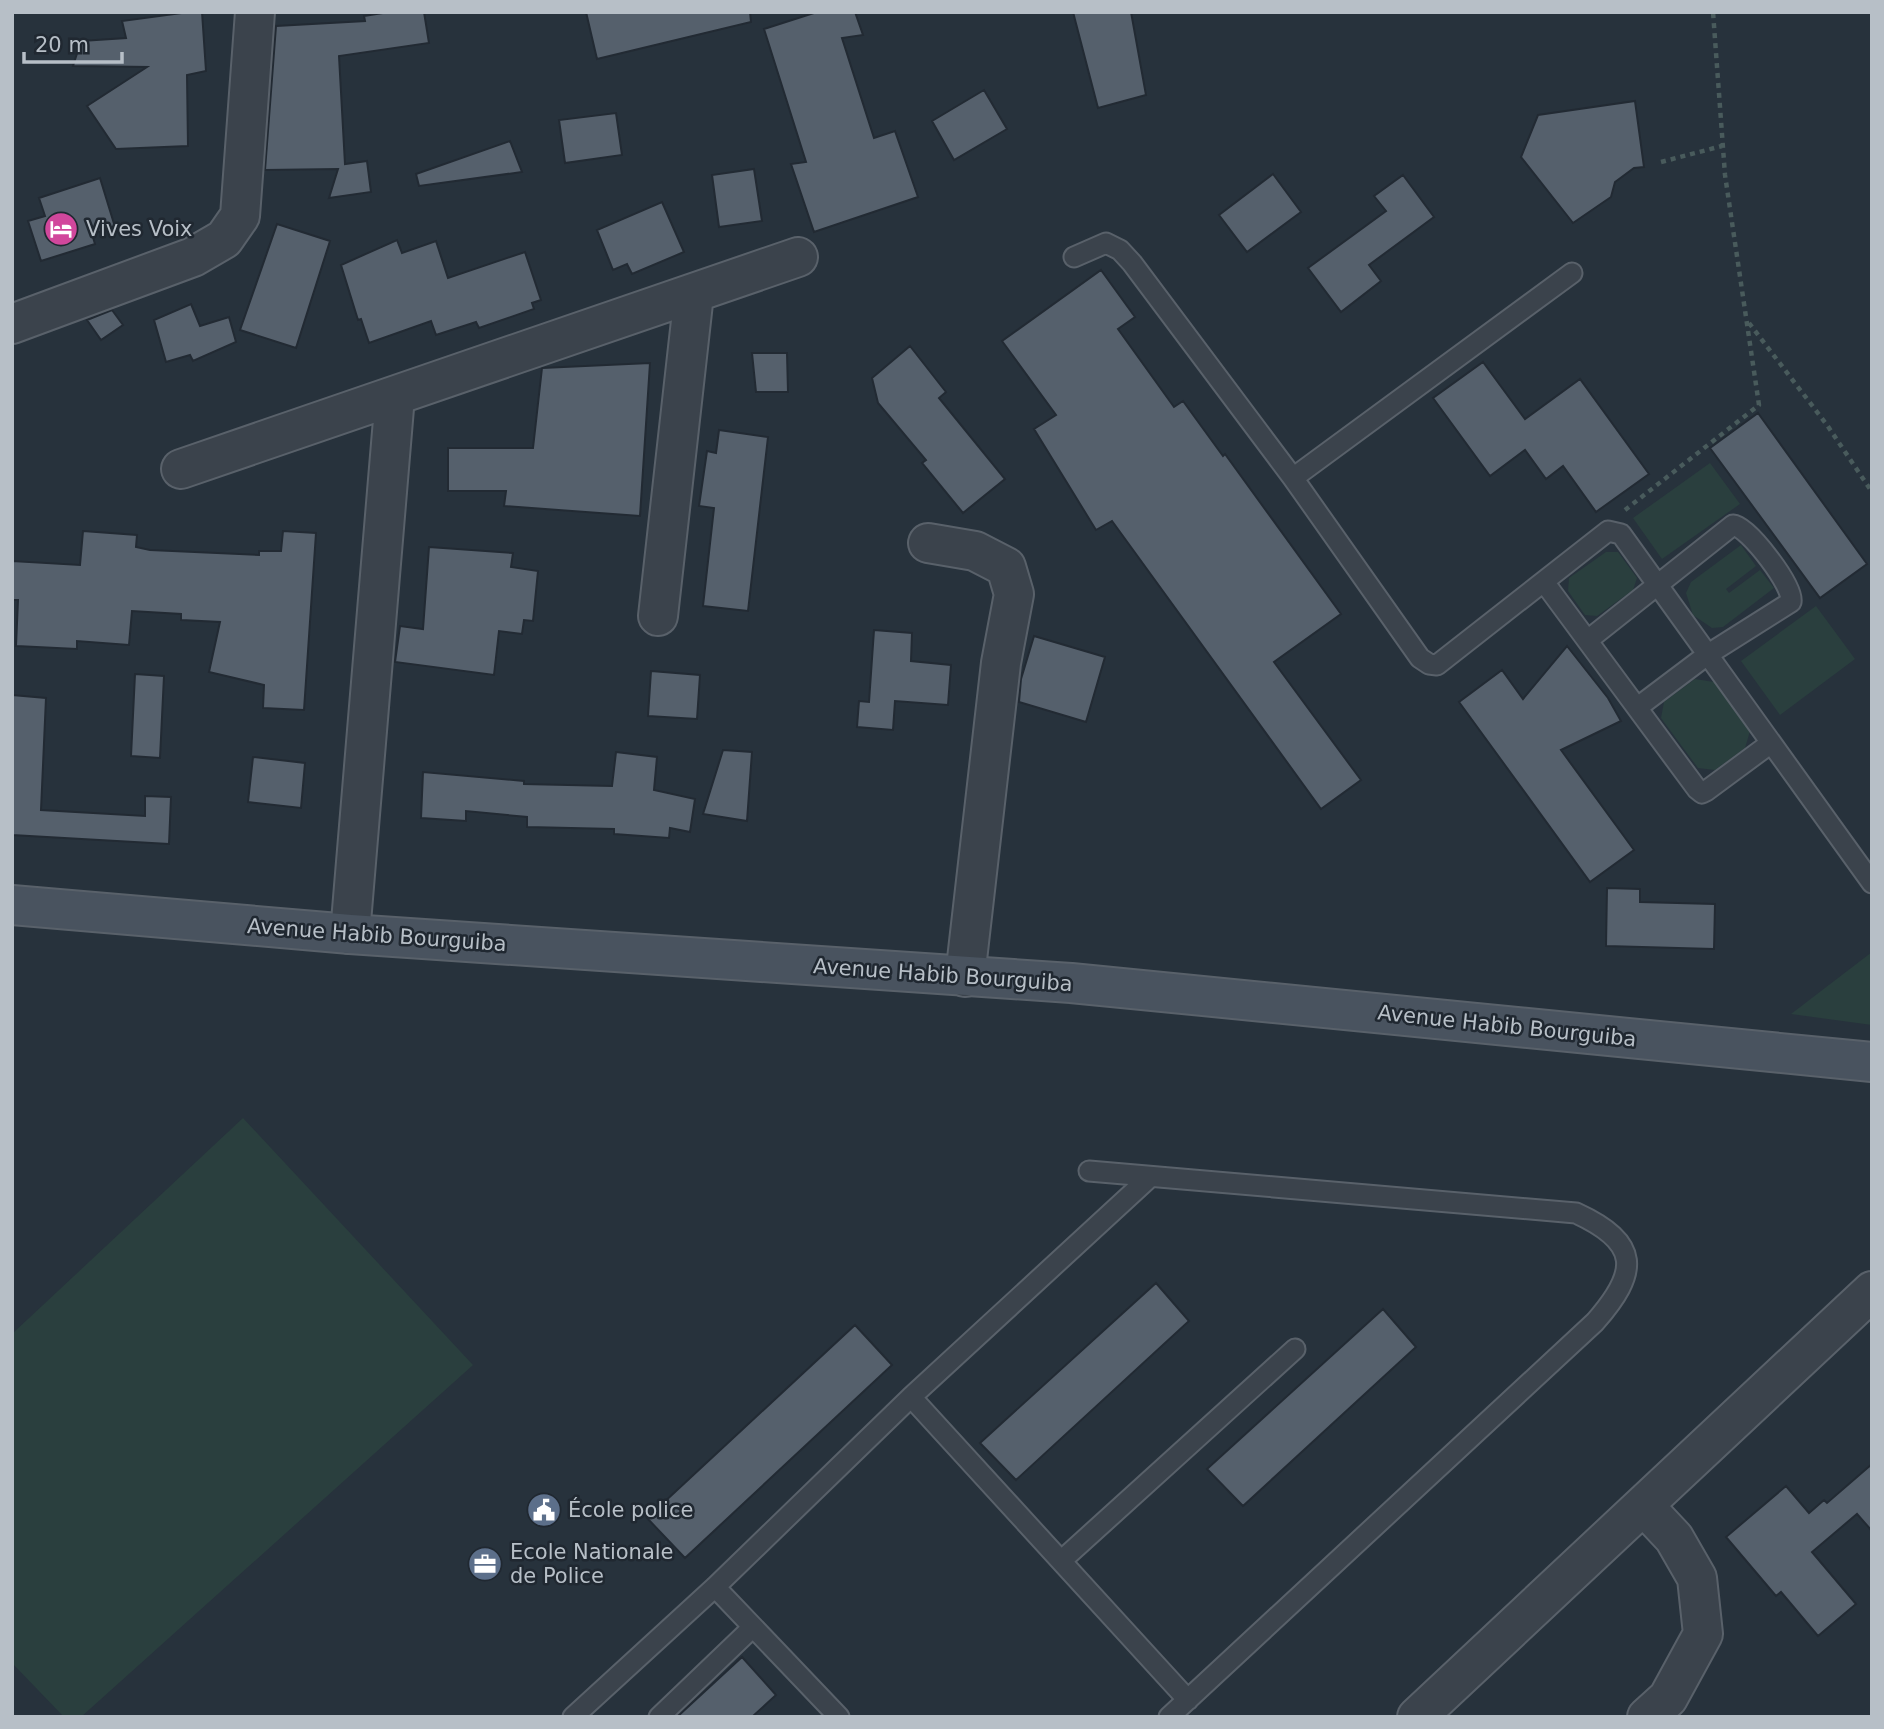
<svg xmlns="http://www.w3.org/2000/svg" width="1884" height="1729" font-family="'DejaVu Sans',sans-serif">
	<rect width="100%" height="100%" fill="#27323c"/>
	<path fill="#2a3f3e" d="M1710,463L1740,504L1662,559L1633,518Z
		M1741,545L1756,566L1726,589L1729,593L1760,570L1774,588L1723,627L1712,628L1693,615L1686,593L1691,582Z
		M1606,552H1618L1637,578L1633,590L1597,616L1585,615L1568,591L1569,578Z
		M1816,606L1855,659L1780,715L1741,661Z
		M1695,679L1714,682L1750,731L1745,748L1715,770L1698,768L1661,718L1664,702Z
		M1872,952V1025L1791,1014Z
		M243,1118L473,1365L81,1717H64L12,1663V1334Z"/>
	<path fill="#55606c" stroke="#222a33" stroke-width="2" d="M189,12H202L206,71L187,75L188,146L116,149L87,106L147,67L73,66L81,41L126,38L122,21Z
		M389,12H424L429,43L339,56L345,164L367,161L371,192L329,198L338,169L265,170L276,26L365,21L364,16Z
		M586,12H750L751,22L597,59Z
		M817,12H855L863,35L842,38L874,138L895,131L918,197L814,232L791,164L806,162L764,29Z
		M1073,12H1131L1146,95L1098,108Z
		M984,90L1007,129L954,160L932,121Z
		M1635,101L1644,167L1634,168L1615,182L1611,197L1573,223L1521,157L1538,115Z
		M616,113L622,155L565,163L559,120Z
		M510,141L522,172L419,186L416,174Z
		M754,169L762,221L719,227L712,175Z
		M1273,174L1301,212L1247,252L1219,215Z
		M1403,175L1434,217L1369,265L1381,281L1341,312L1308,268L1386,211L1374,196Z
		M100,178L115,227L92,234L95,244L41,261L28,221L45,216L39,198Z
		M662,202L684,252L632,274L627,264L613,270L597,230Z
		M277,224L330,241L296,348L240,330Z
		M397,240L402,253L436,241L448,278L525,252L541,300L532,303L534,309L479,328L476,322L436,335L431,321L369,343L361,319L358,320L341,265Z
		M1101,270L1135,317L1118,329L1174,407L1183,401L1223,456L1225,454L1341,614L1274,662L1361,780L1321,809L1112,521L1096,530L1034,429L1056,415L1002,341Z
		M191,304L200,326L229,317L236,342L193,361L190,355L166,362L154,320Z
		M112,310L123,325L101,340L87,320Z
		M910,346L946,392L939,398L1005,479L963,513L922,463L926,460L878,403L872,378Z
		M752,353H787L788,392H756Z
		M1483,362L1525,419L1580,379L1649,474L1596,512L1563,466L1546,479L1525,450L1490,476L1433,398Z
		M650,363L640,516L504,506L506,491H448V448H533L542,368Z
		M1758,413L1867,564L1820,598L1710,448Z
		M719,430L768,437L748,611L703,606L714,508L699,506L707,451L716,453Z
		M83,531L137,535L136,547L150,550L259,555V551H281L283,531L316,533L304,710L263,708L264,685L209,672L220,622L181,620V614L132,611L129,645L77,641V649L16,646L18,600H12V561L80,565Z
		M429,547L513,553L511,567L538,571L533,621L524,620L522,634L499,631L494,675L395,662L400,626L423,629Z
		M874,630L912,633L911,661L951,665L948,705L895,701L893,730L857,727L859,701L869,702Z
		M1034,636L1105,657L1086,722L1019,702L1021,679Z
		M1567,646L1608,698L1621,721L1561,750L1634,850L1590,882L1459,702L1502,670L1523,699Z
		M651,671L700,675L697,719L648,716Z
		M135,674L164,676L160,758L131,756Z
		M12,695L46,698L41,810L145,816V796L171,797L169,844L12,835Z
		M723,750L752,752L747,821L703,814Z
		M616,752L657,757L654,790L695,799L690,832L670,828L669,838L614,834V829L527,827V817L466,811V821L421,818L423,772L524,781V784L612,786Z
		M253,757L305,763L301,808L248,802Z
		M1607,888L1640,889V902L1715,904L1714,949L1606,946Z
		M1156,1283L1189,1321L1016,1480L980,1443Z
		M1383,1309L1416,1347L1243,1506L1207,1469Z
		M855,1325L892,1365L685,1558L647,1518Z
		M1872,1464V1531L1857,1514L1812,1552L1856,1604L1818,1636L1781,1592L1776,1596L1726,1537L1786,1486L1809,1513L1824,1500L1827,1503Z
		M742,1657L776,1695L752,1717H677Z"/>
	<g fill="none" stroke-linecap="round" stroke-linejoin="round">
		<g stroke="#59616a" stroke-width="23">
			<path id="service" d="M1074,257L1106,243L1120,250L1132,263L1293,478L1420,658L1429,664L1437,665L1608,531L1621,534L1872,883
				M1293,478L1572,273
				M1544,582L1697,789L1702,793L1706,791L1771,743
				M1588,640L1733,525C1748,526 1795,588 1791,602L1707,655L1638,707
				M1089,1171L1576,1213C1641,1243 1639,1272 1595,1322L1169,1717
				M911,1397L1188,1700
				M1061,1561L1295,1349
				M715,1587L839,1717
				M573,1717L715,1587L911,1397L1150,1177
				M659,1717L753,1627"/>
		</g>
		<g stroke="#59616a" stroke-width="42">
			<path id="minor" d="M12,324L193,257L224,239L240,216L255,12
				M181,469L798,257
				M928,543L975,551L1006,567L1014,594L1001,663L965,977
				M658,616L694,294
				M350,934L395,396
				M1644,1506L1674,1538L1697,1578L1703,1634L1668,1698L1647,1717
				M1417,1717L1872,1291"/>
		</g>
		<g stroke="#59616a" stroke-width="42">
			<path id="secondary" d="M12,905L350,934L1071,983L1872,1062"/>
		</g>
		<path stroke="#495b5c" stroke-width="4.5" stroke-dasharray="5 5" stroke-linecap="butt" d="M1661,162L1722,146
			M1749,323L1827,425L1872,492
			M1625,510L1759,405L1725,175L1713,12"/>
		<use href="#service" stroke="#3b434c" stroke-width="19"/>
		<use href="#minor" stroke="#3b434c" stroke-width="38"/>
		<use href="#secondary" stroke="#49535f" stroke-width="38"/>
	</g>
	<defs>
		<g id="hotel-disc" transform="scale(1.75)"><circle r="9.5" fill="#d1479c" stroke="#202831"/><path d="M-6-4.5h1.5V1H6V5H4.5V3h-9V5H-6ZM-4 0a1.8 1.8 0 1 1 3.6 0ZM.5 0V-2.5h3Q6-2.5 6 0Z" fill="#fff"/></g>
		<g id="civic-disc" transform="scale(1.75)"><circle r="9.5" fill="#5c6f8a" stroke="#202831"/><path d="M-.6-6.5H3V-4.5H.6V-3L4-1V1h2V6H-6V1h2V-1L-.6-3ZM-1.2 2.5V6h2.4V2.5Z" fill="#fff"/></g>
		<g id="office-disc" transform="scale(1.75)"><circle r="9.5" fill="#5c6f8a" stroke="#202831"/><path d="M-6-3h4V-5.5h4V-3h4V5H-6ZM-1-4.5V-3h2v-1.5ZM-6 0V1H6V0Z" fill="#fff"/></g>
	</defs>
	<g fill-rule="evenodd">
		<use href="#hotel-disc" x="61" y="229"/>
		<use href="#civic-disc" x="544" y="1510"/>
		<use href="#office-disc" x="485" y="1564"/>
	</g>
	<g text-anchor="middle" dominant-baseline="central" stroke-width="5" stroke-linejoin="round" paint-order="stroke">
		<g font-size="21" fill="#b7bfc7" stroke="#202831" text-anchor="start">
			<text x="86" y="229">Vives Voix</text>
			<text x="568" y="1510">École police</text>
			<text x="510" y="1552">Ecole Nationale<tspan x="510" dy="24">de Police</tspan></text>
		</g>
		<g font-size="21" fill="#b7bfc7" stroke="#202831">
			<text transform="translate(377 935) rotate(4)">Avenue Habib Bourguiba</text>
			<text transform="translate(943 975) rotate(4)">Avenue Habib Bourguiba</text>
			<text transform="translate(1507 1026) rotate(6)">Avenue Habib Bourguiba</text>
		</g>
	</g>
	<rect width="1884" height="1729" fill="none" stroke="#b7bfc7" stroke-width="28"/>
	<path d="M24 52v10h98v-10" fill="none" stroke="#b7bfc7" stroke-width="3.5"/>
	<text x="35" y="52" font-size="21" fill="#b7bfc7" stroke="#202831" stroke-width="5" paint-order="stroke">20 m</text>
</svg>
